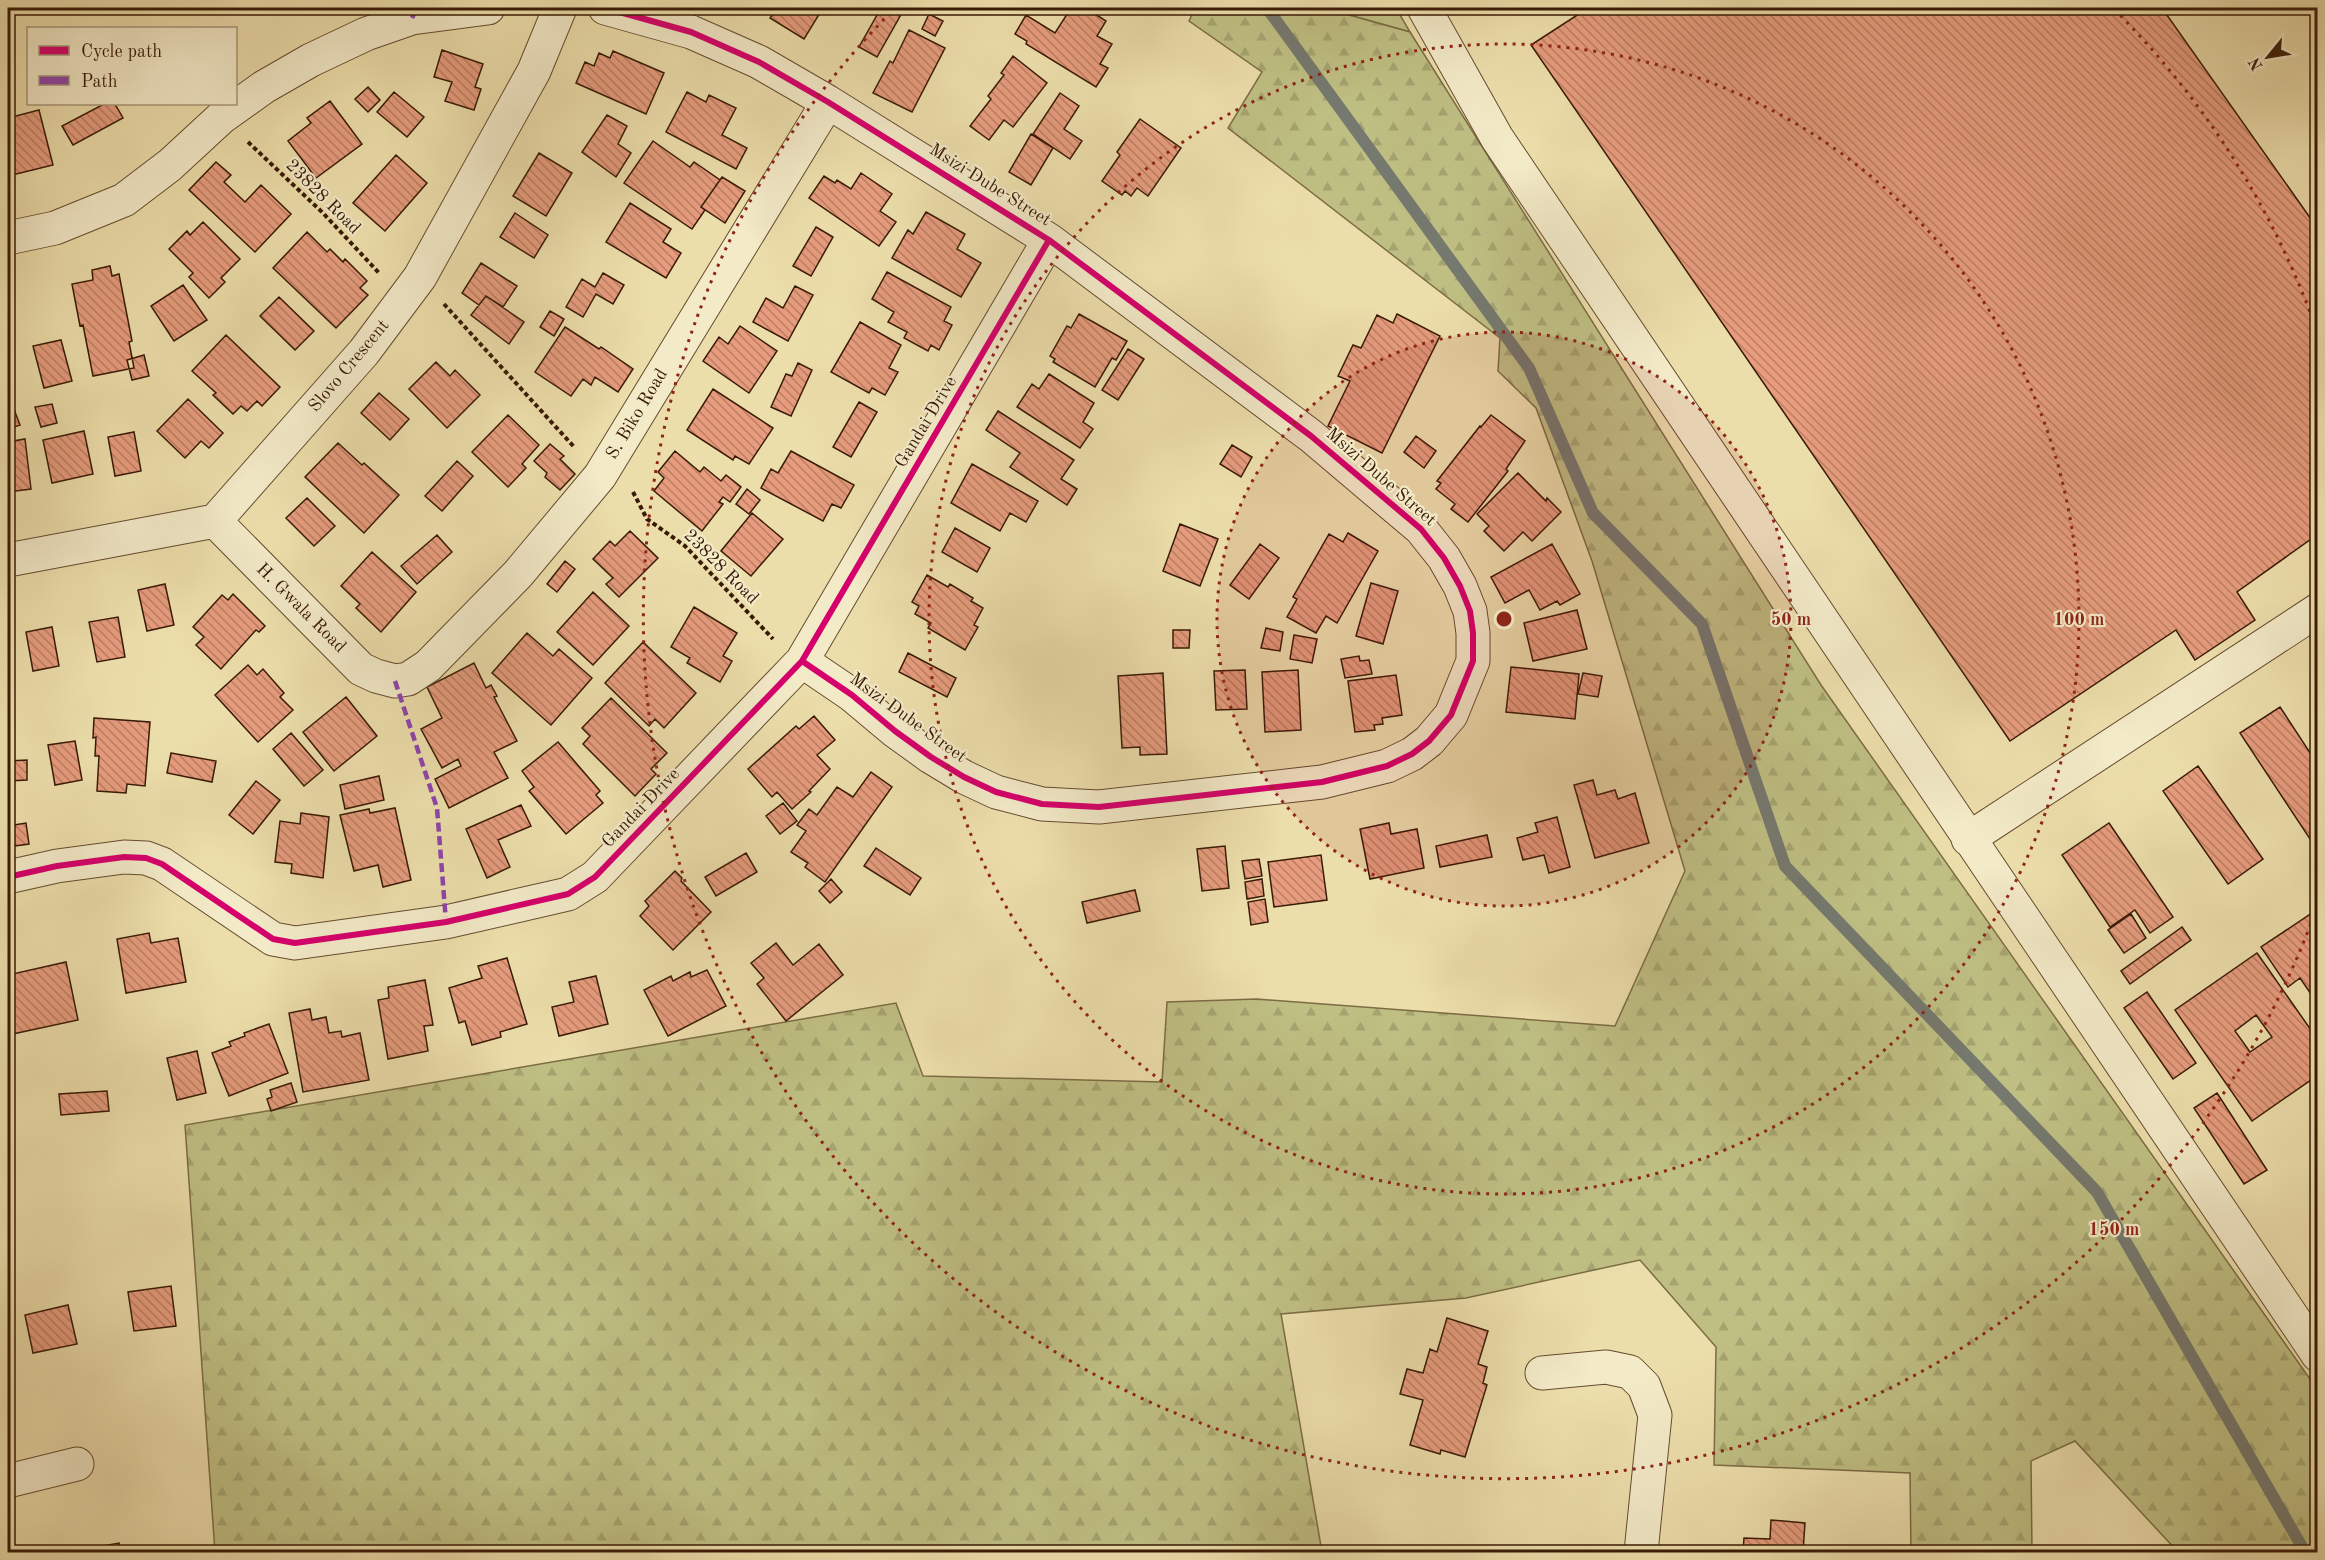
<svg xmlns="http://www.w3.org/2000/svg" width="2325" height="1560" font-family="'Old Standard TT',serif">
	<defs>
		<pattern id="forest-firs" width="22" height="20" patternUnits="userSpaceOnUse" patternTransform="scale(1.5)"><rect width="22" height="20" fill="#bfbf83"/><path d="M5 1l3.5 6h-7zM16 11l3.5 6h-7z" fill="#a5a470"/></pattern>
		<pattern id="building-back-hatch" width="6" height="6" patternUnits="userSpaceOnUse" patternTransform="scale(1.5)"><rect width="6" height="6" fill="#e69c7d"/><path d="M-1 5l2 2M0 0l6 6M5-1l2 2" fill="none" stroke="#bb7e64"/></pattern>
	</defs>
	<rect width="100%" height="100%" fill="#ecdeab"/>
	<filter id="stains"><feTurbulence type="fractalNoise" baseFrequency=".00333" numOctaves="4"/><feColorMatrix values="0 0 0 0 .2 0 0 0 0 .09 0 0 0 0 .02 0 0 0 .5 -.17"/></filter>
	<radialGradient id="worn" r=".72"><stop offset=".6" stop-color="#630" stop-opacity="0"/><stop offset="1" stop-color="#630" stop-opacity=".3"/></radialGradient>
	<path fill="#bfbf83" stroke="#7c6c44" stroke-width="1.5" d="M1337,8H1396L1410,32L1349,15Z"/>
	<path fill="url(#forest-firs)" stroke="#7c6c44" stroke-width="1.5" d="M1195,8H1337L1349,15L1410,32L1821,685L2317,1389V1552H2178L2075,1441L2031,1461L2032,1552H1911L1910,1473L1714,1465L1716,1347L1640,1260L1466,1298L1281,1314L1322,1552H215L185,1125L896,1003L923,1076L1162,1082L1167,1002L1257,999L1615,1026L1685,871L1592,561L1536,408L1498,371L1500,338L1228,128L1262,72L1189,21Z"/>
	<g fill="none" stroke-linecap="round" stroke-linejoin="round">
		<path stroke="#75796f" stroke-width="12" d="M1267,8L1529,368L1593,513L1702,624L1785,866L2097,1192L2305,1552"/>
	</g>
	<path fill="url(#building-back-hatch)" stroke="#391a06" stroke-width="1.5" fill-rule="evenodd" d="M777,8H823L804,39L770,18Z
		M881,8H897L903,11L877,57L859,47Z
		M1071,8H1086L1106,21L1097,36L1112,44L1100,64L1108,68L1096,87L1026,44L1027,41L1015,34L1026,15L1055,33Z
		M1588,8H2162L2318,229V534L2237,592L2255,620L2195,660L2176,630L2010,741L1531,45Z
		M929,14L943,21L935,36L922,29Z
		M909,30L945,48L912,112L873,93L890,61L893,63Z
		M442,50L483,64L475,87L481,89L474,110L445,101L452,82L434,77Z
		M613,51L664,73L646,114L576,83L585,62L594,66L599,53L610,58Z
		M1013,56L1047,83L1013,127L1004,120L989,140L970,126L991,99L988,96L1004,75L1001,73Z
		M368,87L380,100L368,112L355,99Z
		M394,92L424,117L407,137L377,112Z
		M687,92L706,102L709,95L736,108L722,135L747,148L736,169L666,132Z
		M1060,93L1079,106L1064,129L1082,141L1070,159L1033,134Z
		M330,101L362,144L316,178L288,141L311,123L307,118Z
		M104,104H115L123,118L73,145L62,126Z
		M39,110L53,165L8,176V118Z
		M607,115L627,126L618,144L631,153L616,177L582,152Z
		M1140,119L1181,148L1148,196L1137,188L1131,196L1125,191L1122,195L1102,181L1120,155L1117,152Z
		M1031,134L1053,148L1031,185L1009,172Z
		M653,141L690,167L694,162L720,180L701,207L705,210L692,229L624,183Z
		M539,153L572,173L546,216L513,196Z
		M396,155L427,183L385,231L353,203Z
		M216,162L231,175L224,182L245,202L261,185L291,214L255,252L189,190Z
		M861,173L892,194L880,211L896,222L879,246L809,198L824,176L835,183L837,180L851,189Z
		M722,177L745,191L725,223L701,207Z
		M630,203L671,229L663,242L681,253L666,278L606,242Z
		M926,212L965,234L957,249L981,263L961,297L892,258L908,230L913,234Z
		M515,213L548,235L534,258L500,237Z
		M203,222L240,259L221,278L225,282L209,298L189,277L193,273L169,249L187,231L190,235Z
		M816,227L833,237L811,276L793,266Z
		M307,232L327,252L330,249L343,262L345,259L367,281L360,288L368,295L336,328L273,268Z
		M481,263L517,286L503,307L486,296L479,305L462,293Z
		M110,266L112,276L119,274L132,341L129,342L134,368L93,376L83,325L80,326L72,284L93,280L92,270Z
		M887,272L951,307L944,321L952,325L939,350L931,345L928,351L904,338L907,332L888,322L894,312L872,299Z
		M603,273L624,285L613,304L596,294L583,317L566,307L582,279L595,287Z
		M183,285L207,320L174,341L151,306Z
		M795,286L813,295L788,341L753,322L766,298L783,308Z
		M486,296L524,322L509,344L471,315Z
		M279,297L314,331L295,350L260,316Z
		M550,311L564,319L554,336L540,327Z
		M1079,314L1127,341L1116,360L1112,358L1095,387L1053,362L1055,359L1050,356L1067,326L1071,328Z
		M1397,314L1440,336L1382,453L1328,426L1350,381L1338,376L1353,345L1361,348L1377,315L1393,323Z
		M860,322L901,345L889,368L898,372L885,395L872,388L869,393L831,372Z
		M740,326L777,351L749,393L703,361L719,337L728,344Z
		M565,327L599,349L601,347L633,369L618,392L595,377L591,385L583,379L571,396L535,372Z
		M226,335L280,387L262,406L257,401L247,411L241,406L233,414L213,395L216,393L192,371Z
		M61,340L72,381L44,388L33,346Z
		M1128,349L1144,359L1118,400L1102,390Z
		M144,355L149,376L132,380L127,360Z
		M436,362L450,376L455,370L480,395L447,428L409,389Z
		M798,363L812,370L791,416L771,407L786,374L792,376Z
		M1049,374L1094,403L1083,422L1093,429L1080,448L1017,407L1032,384L1039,389Z
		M713,389L773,428L749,464L735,456L733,460L687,430Z
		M379,393L409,419L390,440L361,413Z
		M188,399L223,433L209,448L201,441L185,458L157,431Z
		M859,402L877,412L851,457L833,447Z
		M12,404L20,425L8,429V405Z
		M52,404L57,423L41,427L35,407Z
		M998,411L1074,460L1061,479L1077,489L1067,505L1010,467L1020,453L986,430Z
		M508,415L539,445L522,464L526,468L508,487L472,452Z
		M1491,415L1525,441L1506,469L1508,471L1468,522L1451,509L1455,504L1436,489L1441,483L1437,481L1480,426L1481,427Z
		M84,431L93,474L52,483L43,440Z
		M134,432L141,471L115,476L108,437Z
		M1416,436L1436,451L1424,468L1404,452Z
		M25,439L31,489L8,492V442Z
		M338,443L362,465L364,463L399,495L364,533L305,477Z
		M550,444L564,456L560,459L575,474L560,490L545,477L547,473L534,461Z
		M1232,445L1252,457L1241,477L1220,464Z
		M675,451L700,472L704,467L721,481L726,475L741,487L730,502L723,497L719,502L723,504L702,531L654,491L664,478L658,472Z
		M791,451L854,485L841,508L832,504L823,521L761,488L771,469L778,473Z
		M457,461L473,476L442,511L425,496Z
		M972,464L1038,501L1026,522L1010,513L1000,531L951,503Z
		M1518,473L1546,501L1547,498L1561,512L1532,541L1523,532L1504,551L1484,531L1489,526L1477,514Z
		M747,489L760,500L749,514L736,504Z
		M307,498L335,526L314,546L286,518Z
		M752,513L783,539L751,576L721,551Z
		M1180,524L1218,539L1200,586L1163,571Z
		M955,528L990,548L977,572L942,552Z
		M630,531L658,558L619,597L606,584L613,578L593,559L610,541L615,546Z
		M1348,533L1378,551L1337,623L1326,616L1316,633L1287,617L1297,599L1293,597L1329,534L1343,542Z
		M437,535L452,552L417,584L401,566Z
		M1260,544L1279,558L1249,599L1230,585Z
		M1552,544L1580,594L1560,605L1557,601L1540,610L1529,590L1505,603L1491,577Z
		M372,552L416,592L381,632L356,608L360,604L341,586Z
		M565,561L575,569L557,592L547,584Z
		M927,575L948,587L950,584L973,598L971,601L983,608L974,625L978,627L965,650L928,628L931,623L915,614L919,606L912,602Z
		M1371,583L1398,591L1383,644L1356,636Z
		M165,584L174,625L147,631L138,590Z
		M593,592L629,626L593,665L557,632Z
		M233,594L265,626L259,632L256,630L221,669L196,645L204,637L193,627L222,595L228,600Z
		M694,607L737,633L723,656L732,661L720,682L687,663L690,658L671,647Z
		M1577,610L1587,649L1533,661L1524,623Z
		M118,617L125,657L97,662L89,622Z
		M52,627L59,666L33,671L26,632Z
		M1266,628L1283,632L1280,651L1261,648Z
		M1173,630H1190L1189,648H1173Z
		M527,633L553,656L559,649L592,678L551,725L492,673Z
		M1294,635L1317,639L1312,663L1290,659Z
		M643,642L696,693L664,728L655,719L649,726L605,683Z
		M908,653L956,678L947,697L899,672Z
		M1359,656L1360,661L1369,660L1372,674L1345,678L1341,659Z
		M474,663L486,688L491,685L497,696L494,697L517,741L494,752L508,778L449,808L435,779L461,766L458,759L442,768L421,729L442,718L427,687Z
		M248,665L257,675L263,669L284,693L280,697L293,710L258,742L215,695Z
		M1511,667L1579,674L1575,719L1506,712Z
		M1245,670L1247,709L1216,710L1214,671Z
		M1298,670L1301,730L1265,732L1262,672Z
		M1163,673L1167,754L1140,755V747L1122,748L1118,676Z
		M1583,673L1602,676L1598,697L1578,694Z
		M1396,675L1402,715L1382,718L1383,724L1374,725L1375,730L1355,732L1348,681Z
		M346,697L377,736L334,771L303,732Z
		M611,698L667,753L651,769L656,774L635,796L583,744L590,736L582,728Z
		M2280,707L2318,765V851L2240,733Z
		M814,716L835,740L817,755L830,769L809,791L811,792L792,809L777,792L772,797L748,769L796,726L799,729Z
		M94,718L150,722L145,786L127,784L126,793L97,791L99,756H95L96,737L93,738Z
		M291,733L323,770L304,786L273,749Z
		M75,741L82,780L55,785L48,745Z
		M558,742L600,791L596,795L603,803L566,834L529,791L534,787L522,771Z
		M171,753L216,761L212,782L167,773Z
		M27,760V780L8,781V761Z
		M2198,766L2263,859L2228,884L2163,791Z
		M871,772L892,787L825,882L805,867L808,863L791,852L806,831L797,825L809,809L817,815L837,787L853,797Z
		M379,776L384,800L345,809L340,785Z
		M1593,780L1597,795L1615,790L1618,799L1635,793L1649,843L1595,858L1574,785Z
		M256,781L280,800L253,834L229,815Z
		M783,803L797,821L780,834L766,816Z
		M521,805L531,826L498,840L510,867L487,878L466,829Z
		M395,808L411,880L383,887L378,865L354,871L340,815L369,809L370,813Z
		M301,813L329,817L323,878L291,873L292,864L275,862L280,821L300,824Z
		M1557,817L1570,867L1549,873L1544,855L1523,860L1517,838L1538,832L1535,823Z
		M26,823L29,844L8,847V826Z
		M1389,823L1391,834L1417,829L1424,868L1370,879L1360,829Z
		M2109,823L2173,917L2150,933L2135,910L2110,927L2062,855Z
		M1487,835L1492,857L1440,867L1436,846Z
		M1225,846L1229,888L1202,891L1197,849Z
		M876,848L921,878L910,895L864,866Z
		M746,853L757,872L716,896L705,877Z
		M1321,855L1327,900L1274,907L1268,862Z
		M1259,859L1262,876L1245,879L1242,861Z
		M675,871L682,878L681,881L711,912L673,950L640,916L649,906L645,901Z
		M831,879L842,892L830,903L819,891Z
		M1262,879L1264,896L1247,899L1245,882Z
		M1135,890L1140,911L1087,923L1082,902Z
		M1265,899L1268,922L1251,925L1248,902Z
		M2318,909V1004L2300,978L2288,987L2261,947Z
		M2131,914L2146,938L2124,953L2108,930Z
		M2182,927L2191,940L2130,984L2121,971Z
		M149,933L151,943L178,938L186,982L126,993L117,939Z
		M776,943L793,965L819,944L843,975L786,1021L757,984L764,978L751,963Z
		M2257,953L2318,1040V1075L2252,1121L2175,1010ZM2256,1015L2272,1037L2250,1052L2235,1031Z
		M507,958L527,1024L500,1032L501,1037L472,1045L465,1021L459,1023L449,988L482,978L478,966Z
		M66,962L78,1020L8,1035V975Z
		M707,970L726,1006L668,1036L644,990L671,976L673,981L690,972L691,977Z
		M596,976L608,1024L559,1036L552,1007L574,1002L569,982Z
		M425,980L433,1025L424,1026L428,1051L388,1059L378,1000L389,998L388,987Z
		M2147,992L2196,1063L2173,1079L2124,1008Z
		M310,1009L312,1020L326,1017L329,1033L341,1031L342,1037L360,1033L369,1080L303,1092L289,1013Z
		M269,1024L288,1073L229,1096L212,1053L231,1046L229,1042L245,1036L244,1033Z
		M197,1051L206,1093L177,1100L167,1058Z
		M291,1083L297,1102L271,1111L267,1099L272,1097L270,1090Z
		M107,1091L109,1111L61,1115L59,1094Z
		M2217,1093L2267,1170L2244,1184L2194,1108Z
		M171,1286L176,1326L134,1331L128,1292Z
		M68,1305L77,1344L33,1353L25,1315Z
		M1447,1318L1488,1331L1478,1364L1487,1367L1483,1383L1487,1385L1465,1457L1441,1450L1440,1454L1410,1445L1423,1400L1400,1394L1407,1369L1423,1373L1430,1349L1437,1352Z
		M1771,1520L1805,1523L1803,1552H1743L1744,1538L1770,1539Z
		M119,1543L121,1552H69Z"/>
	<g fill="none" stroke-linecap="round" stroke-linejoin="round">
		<g stroke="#664b2f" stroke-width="35">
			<path id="minor" d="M605,8L691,32L759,62L828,102L1049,240L1311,436L1421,529L1444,558L1460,586L1470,611L1473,633V661L1451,715L1429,741L1412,754L1387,766L1322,782L1099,807L1042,804L996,792L964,777L931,757L895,731L852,695L802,661
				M1424,8L1497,138L2318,1355
				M8,238L55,228L124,200L170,165L222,117L264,87L311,60L366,34L412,18L488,8
				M215,521L361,669L376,676L395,681L408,679L428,666L518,574L600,476L828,102
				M8,560L215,521L364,352L420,277L534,71L560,8
				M1968,839L2318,610
				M8,877L57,866L124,857L146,858L162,864L273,939L295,943L446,922L568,894L595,877L802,661L1049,240
				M1542,1373L1606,1367L1630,1372L1644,1386L1655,1415L1641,1552
				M8,1481L77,1464"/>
		</g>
		<path stroke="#391a06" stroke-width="4" stroke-dasharray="4.5 3" stroke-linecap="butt" d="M248,142L323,213L379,273
			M444,304L575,448
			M633,492L647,519L685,546L773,639"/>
		<use href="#minor" stroke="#f3eac8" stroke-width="33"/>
		<path stroke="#8e44ad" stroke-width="4.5" stroke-dasharray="9 4.5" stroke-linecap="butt" d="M412,18L417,8
			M395,681L437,808L446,922"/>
		<g stroke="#f3eac8" stroke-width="10">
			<path id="cycleway" d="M605,8L691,32L759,62L828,102L1049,240L1311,436L1421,529L1444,558L1460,586L1470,611L1473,633V661L1451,715L1429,741L1412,754L1387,766L1322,782L1099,807L1042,804L996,792L964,777L931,757L895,731L852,695L802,661
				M8,877L57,866L124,857L146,858L162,864L273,939L295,943L446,922L568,894L595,877L802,661L1049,240"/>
		</g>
		<use href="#cycleway" stroke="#d6006c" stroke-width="6"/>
	</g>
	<circle cx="1504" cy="619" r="287" fill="#8f2418" fill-opacity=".12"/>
	<g fill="none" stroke="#8f2418" stroke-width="3" stroke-dasharray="3 6">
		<circle cx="1504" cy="619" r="287"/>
		<circle cx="1504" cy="619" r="575"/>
		<path d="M2317 907A862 862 0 1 1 894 9M2114 9A862 862 0 0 1 2317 331"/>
	</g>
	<g text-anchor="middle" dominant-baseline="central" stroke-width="4.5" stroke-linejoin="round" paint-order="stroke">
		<g font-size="18" fill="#391a06" stroke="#f3eac8">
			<text transform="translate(990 185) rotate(32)">Msizi Dube Street</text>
			<text transform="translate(323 197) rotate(45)">23828 Road</text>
			<text transform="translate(349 366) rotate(-50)">Slovo Crescent</text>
			<text transform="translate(637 414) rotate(-59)">S. Biko Road</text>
			<text transform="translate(926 422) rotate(-59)">Gandai Drive</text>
			<text transform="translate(1381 477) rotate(41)">Msizi Dube Street</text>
			<text transform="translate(721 567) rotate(45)">23828 Road</text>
			<text transform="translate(301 608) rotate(45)">H. Gwala Road</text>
			<text transform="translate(908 718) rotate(36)">Msizi Dube Street</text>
			<text transform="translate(641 808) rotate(-46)">Gandai Drive</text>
		</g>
	</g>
	<circle cx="1504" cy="619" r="9" fill="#8f2418" stroke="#f3eac8" stroke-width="3"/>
	<g font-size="18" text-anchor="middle" font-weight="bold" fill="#8f2418" stroke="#f3eac8" stroke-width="4.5" stroke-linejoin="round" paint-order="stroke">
		<text x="1791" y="625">50 m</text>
		<text x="2079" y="625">100 m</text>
		<text x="2114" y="1235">150 m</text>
	</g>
	<rect width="2325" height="1560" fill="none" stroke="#ecdeab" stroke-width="30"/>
	<rect x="9" y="9" width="2307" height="1542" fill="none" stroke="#391a06" stroke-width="3"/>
	<rect x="15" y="15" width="2295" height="1530" fill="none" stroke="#391a06" stroke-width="1.5"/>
	<rect x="27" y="27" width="210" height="78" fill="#f3eac8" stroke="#a9977a" stroke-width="1.5"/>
	<rect x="39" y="46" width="30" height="9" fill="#d6006c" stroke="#a9977a" stroke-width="1.5"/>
	<text x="81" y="57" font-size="18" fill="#391a06">Cycle path</text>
	<rect x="39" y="76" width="30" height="9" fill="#8e44ad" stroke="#a9977a" stroke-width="1.5"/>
	<text x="81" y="87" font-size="18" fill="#391a06">Path</text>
	<g transform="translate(2268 57) rotate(240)" stroke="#f3eac8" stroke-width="4.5" paint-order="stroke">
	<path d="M0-4.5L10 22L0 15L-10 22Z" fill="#391a06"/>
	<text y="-9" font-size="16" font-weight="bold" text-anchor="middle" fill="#391a06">N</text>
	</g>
	<rect width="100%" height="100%" filter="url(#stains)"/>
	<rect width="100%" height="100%" fill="url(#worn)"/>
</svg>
